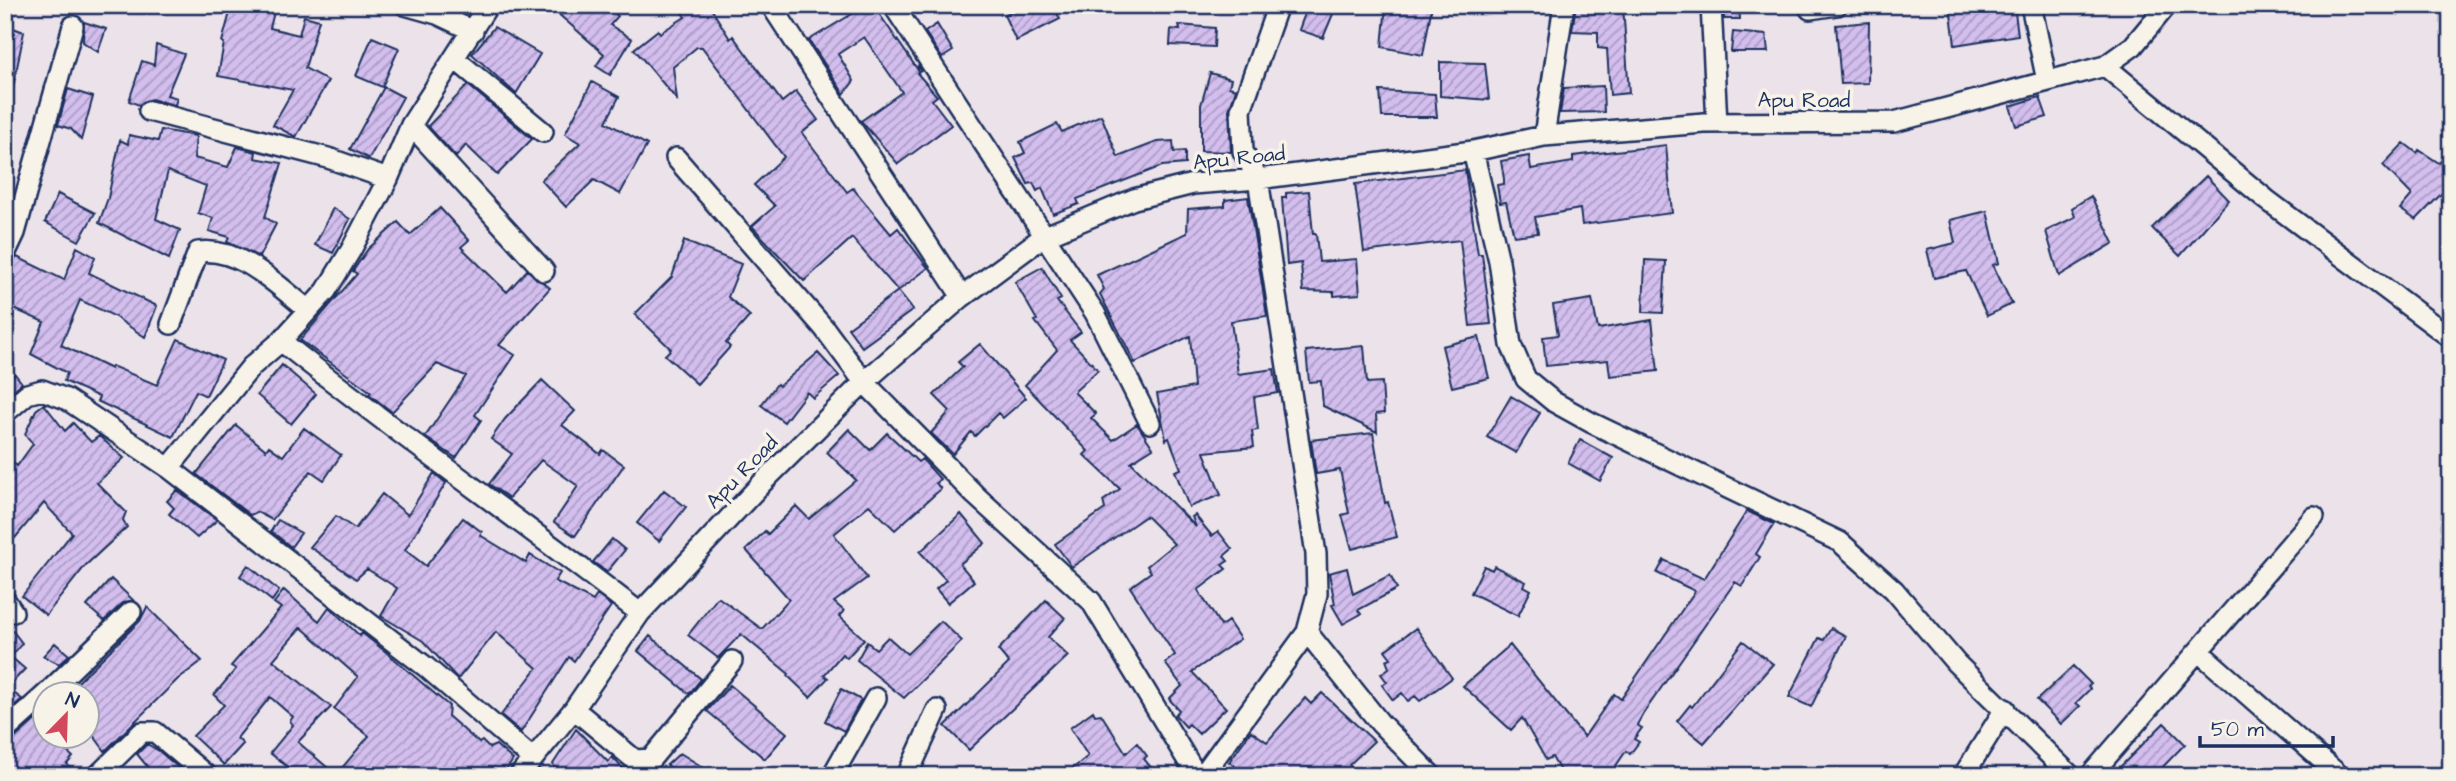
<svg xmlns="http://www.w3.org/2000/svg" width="2456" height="781" font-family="'Architects Daughter',sans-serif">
	<defs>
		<pattern id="building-hatch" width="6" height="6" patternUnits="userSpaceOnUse" patternTransform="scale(1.75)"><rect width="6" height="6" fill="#d3beee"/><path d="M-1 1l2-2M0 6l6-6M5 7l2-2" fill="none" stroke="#aa9bc4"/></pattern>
	</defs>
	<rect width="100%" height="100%" fill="#ece3ea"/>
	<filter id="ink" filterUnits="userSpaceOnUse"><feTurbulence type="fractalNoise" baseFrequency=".0143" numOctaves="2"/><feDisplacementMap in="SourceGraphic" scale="14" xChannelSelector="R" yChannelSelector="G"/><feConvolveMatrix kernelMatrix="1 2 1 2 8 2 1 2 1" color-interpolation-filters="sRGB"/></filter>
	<g filter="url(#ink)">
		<path fill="url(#building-hatch)" stroke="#1b2f5e" stroke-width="2" fill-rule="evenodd" d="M232,5H267L275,8L270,28L299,35L304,16L319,20L305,68L328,81L296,137L273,125L293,90L218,76L224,43L222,42Z
			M548,5H606L618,16L610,25L632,39L610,75L596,66L604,54Z
			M677,5H709L730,39L733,36L782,102L796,91L818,120L802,133L847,192L853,188L891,234L898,228L928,268L898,291L852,238L804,281L776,252L752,226L775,206L754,185L784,157L702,47H697L673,67L677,100L634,49L658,30L660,33L685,17Z
			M867,5H873L918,70V65L921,71L917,73L937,96L932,100L951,125L898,164L861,121L902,92L864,37L838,54L854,81L844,94L809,40Z
			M1024,5H1053L1060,19L1016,41L1004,15Z
			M1308,5H1319L1333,14L1323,38L1299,30Z
			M1386,5H1432L1423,55L1382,47Z
			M1576,5H1623L1629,93L1610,95L1607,49L1598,48V32L1572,31Z
			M1723,5H1739L1740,19H1724Z
			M1950,5H2014L2018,35L1955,45Z
			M84,22L106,29L98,52L83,42Z
			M1869,22L1868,83L1841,84L1836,25Z
			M937,24L953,51L942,58L925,32Z
			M5,25L24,32L12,93L5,92Z
			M1179,25L1215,28L1214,47L1170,45L1171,29L1180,30Z
			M494,27L540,54L516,94L472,54Z
			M1733,32L1766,35L1768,52H1731Z
			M372,37L399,48L382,87L356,76Z
			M156,45L184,54L167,95L177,98L175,105L151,99L139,105L129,101L142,61L154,65Z
			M1440,62L1485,63L1489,100L1440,96Z
			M1210,73L1231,79L1229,87L1236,89L1229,110L1231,152L1201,151V105Z
			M592,82L619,97L606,122L647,145L620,194L594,180L566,207L541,180L580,143L565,134Z
			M468,85L532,139L497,175L466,145L456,157L428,126Z
			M1603,86L1604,112L1560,113L1564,88Z
			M384,87L403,97L369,159L350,149Z
			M68,89L93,97L81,140L71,129L58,125Z
			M1380,91L1435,94L1437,117H1382Z
			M2040,97L2047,117L2016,126L2010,106Z
			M1101,115L1118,157L1157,142L1173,141L1174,152L1185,151V164L1162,166L1077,199L1079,204L1053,214L1042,188L1037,191L1033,183L1028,184L1015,158L1025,153L1020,142L1057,124L1062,132Z
			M161,130L196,136L194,158L228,167L237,147L256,152L255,158L282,163L265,217L276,224L259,257L227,242L229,237L209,231L213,218L198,213L206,186L168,171L156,219L180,230L169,259L99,223L108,198L120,140L128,144L129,135L158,141Z
			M2404,143L2417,153L2419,150L2439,163L2443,159L2451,166V184L2416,220L2400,209L2412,195L2383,165Z
			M1666,145L1672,213L1582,225L1580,209L1535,217L1538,233L1514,236L1506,202L1500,203L1497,185L1504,184V179L1501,161L1529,156L1531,169L1573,162V156Z
			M1465,170L1478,254H1482L1491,324L1470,326L1460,240L1364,252L1355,184Z
			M2206,176L2229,200L2180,256L2152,228Z
			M1309,191L1313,234H1316L1319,262L1357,259L1360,294L1334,296V292L1303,291L1301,263L1287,265L1282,198H1286V193Z
			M58,194L95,213L79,241L45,222Z
			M2091,196L2114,243L2059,276L2046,231L2075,217L2072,208Z
			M1248,197L1267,316L1231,321L1238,374L1274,369L1278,393L1254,397L1258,430L1252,431L1254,447L1204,452L1221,495L1189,507L1175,471L1181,469L1169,438L1166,440L1157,394L1194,387L1190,336L1135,363L1100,294L1104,289L1097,275L1187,233L1188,209L1225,206V200Z
			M333,208L350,219L333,253L315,245Z
			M440,208L469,240L461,247L507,292L527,270L550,288L499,345L515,355L475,415L481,420L456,458L425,437L466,376L437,364L392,412L369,394L371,392L300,340L357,274L353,271L368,249L398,222L410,235Z
			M1987,211L1999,263L1993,265L2012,304L1987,316L1966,271L1934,278L1927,250L1955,243L1950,220Z
			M684,241L741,264L728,297L750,316L726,343L730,347L697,384L665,355L671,349L635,314L672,277Z
			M77,247L95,257L89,273L157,306L145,337L112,315L80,300L61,345L111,369L112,366L157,385L178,339L223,360L206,396L196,391L173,437L97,401L99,397L64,381L67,373L31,354L44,322L5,305V268L17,257L64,280Z
			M1645,260L1666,261L1663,313L1643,312Z
			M1042,267L1061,299L1057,301L1081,332L1070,340L1098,370L1074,392L1096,414L1091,418L1113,440L1137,424L1153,448L1131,462L1196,527L1192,517L1195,515L1212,536L1218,531L1232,549L1224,556L1228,561L1222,565L1226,569L1198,590L1221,626L1228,621L1240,639L1192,672L1226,708L1199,734L1189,724L1186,727L1175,715L1179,710L1169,699L1182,686L1165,663L1175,655L1130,587L1151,572L1147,566L1174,544L1146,516L1072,567L1055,544L1105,509L1103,501L1120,489L1084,455L1088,451L1025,385L1057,350L1035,321L1037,320L1015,282Z
			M898,291L913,310L862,347L848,328Z
			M1592,299L1598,329L1652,320L1658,371L1610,376L1608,360L1546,366L1543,337L1558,335L1553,305Z
			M1479,337L1489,378L1452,387L1442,346Z
			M980,344L1026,398L1003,418L998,413L975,436L971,432L953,454L931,433L950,411L934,395L963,367L958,362Z
			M1364,346L1367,383L1382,382L1384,413L1376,414L1377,432L1323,406L1321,381L1309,382L1306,351Z
			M818,353L839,376L813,398L807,392L784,422L761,405L777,384L779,386Z
			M282,365L316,394L291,424L257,395Z
			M15,374L22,383L5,397V382Z
			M542,380L575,411L562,425L600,454L603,450L624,465L575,536L554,522L578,486L541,460L509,498L489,484L512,454L491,439L505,419Z
			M1511,396L1540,413L1516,453L1487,437Z
			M44,404L65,431L73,423L91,442L99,436L124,458L97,483L126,512L123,520L127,527L86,565L46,615L22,596L72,533L44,503L15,538L5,530V456L17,466L33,444L25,434L36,410Z
			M236,425L266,450L269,446L283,456L304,428L341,455L324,480L311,471L272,520L257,512L250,515L196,474Z
			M849,429L870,450L887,433L918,462L922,459L940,479L936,483L941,489L895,530L869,505L834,534L867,578L834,602L844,611L839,616L864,639L847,658L842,654L824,675L828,678L810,697L788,676L789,674L741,634L718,658L688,635L718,597L762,629L789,599L746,550L765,531L768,534L796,506L809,519L856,480L827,452Z
			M1373,433L1385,503L1388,502L1397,537L1352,549L1342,515L1349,513L1340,470L1316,474L1311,440Z
			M1580,440L1613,458L1600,481L1568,463Z
			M434,473L446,483L405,550L426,566L463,518L482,532L480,535L526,563L530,555L560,573L555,581L593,601L597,595L611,606L574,661L569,657L521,732L501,715L537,668L496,632L458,679L423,641L381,616L397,588L367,569L356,579L310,547L336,516L355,529L382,494L408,515Z
			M177,490L217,520L197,538L169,514L174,508L167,501Z
			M664,490L686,507L659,541L637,523Z
			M1747,511L1774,524L1756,554L1760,557L1742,586L1735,582L1643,714L1637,725L1642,728L1634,739L1639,742L1630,754L1626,751L1609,776H1563L1552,757L1546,760L1522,718L1511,730L1463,686L1510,645L1584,737L1614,694L1621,699L1695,591L1657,573L1664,560L1704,579Z
			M961,514L985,543L960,564L974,581L948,603L936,589L946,580L920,552Z
			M278,520L301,533L291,547L271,531Z
			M612,539L625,550L607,572L593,562Z
			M248,565L279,591L272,601L240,576Z
			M1484,566L1492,570L1494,566L1526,582L1524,586L1531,590L1518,616L1471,593Z
			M1347,568L1353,594L1390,575L1397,589L1358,610L1361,614L1343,624L1332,605L1335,604L1329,573Z
			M111,579L133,600L123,603L104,621L87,606Z
			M284,590L319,621L329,607L360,636L362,633L386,652L449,706L448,716L479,743L482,741L489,748L496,745L513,760L502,776H299L270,753L293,725L290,721L293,717L270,697L237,738L243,744L224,765L193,736L224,705L214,695L236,669L231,666L281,608L274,603ZM301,627L358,677L334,709L369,736L336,775L298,742L331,707L273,660Z
			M1046,600L1065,618L1048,637L1068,656L969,750L945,726L1009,663L998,650Z
			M147,607L202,661L178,679L105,751L88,728V694H66L140,621Z
			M5,621L22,643L11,657L25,669L7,688L22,699L5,714Z
			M941,621L962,641L904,698L857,660L867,642L876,649L888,637L907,654Z
			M1416,628L1452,678L1420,701L1415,696L1408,701L1402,693L1393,700L1382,685L1387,682L1381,674L1389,668L1386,660L1391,658L1385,650Z
			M1831,628L1846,636L1811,707L1789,697L1819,638L1824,640Z
			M650,636L701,679L689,694L638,651Z
			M1743,641L1773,664L1704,743L1677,721L1690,705L1692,707Z
			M55,643L69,655L59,664L43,656Z
			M2073,666L2091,684L2088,687L2090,689L2076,703L2080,706L2061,724L2037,700Z
			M730,685L787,733L765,759L707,711Z
			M841,689L861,700L844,731L825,721Z
			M1322,693L1374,741L1349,765L1360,776H1248L1229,762L1251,731L1267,742L1305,698L1311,704Z
			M1093,711L1095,715L1101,714L1126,753L1137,743L1147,756L1144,759L1158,776H1064L1088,756L1070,728Z
			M42,714L46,716V736H76L62,747L73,757L67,764L71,769L65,776H5V743L13,740Z
			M2164,723L2185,744L2154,776H2111Z
			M576,729L608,762L612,757L630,776H559L553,764Z
			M147,744L159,751L188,776H155L137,754Z
			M680,753L717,776H683L667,765Z"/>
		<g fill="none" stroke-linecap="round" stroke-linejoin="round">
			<g stroke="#1b2f5e" stroke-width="24">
				<path id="minor" d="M405,5L437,14L473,31
					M771,5L962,297
					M893,5L1095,313L1150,423
					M1711,5L1717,123
					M2031,5L2047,81
					M1810,9L1837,5
					M455,59L543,132
					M2105,66L2267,200L2451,338
					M149,111L328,158L388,179
					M411,125L544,271
					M1544,136L1564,5
					M1473,151L1499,261L1511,345L1526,379L1554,402L1592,423L1840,542L1894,590L1956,663L2071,776
					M676,158L824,328L864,382L975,495L1091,601L1197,776
					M5,254L15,233L73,26
					M171,324L198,252C239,246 277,285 307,309
					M281,341C398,435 522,521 640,613
					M5,413L27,394L42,390L66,399L169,468L426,667L532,758
					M169,468L251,367L281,341L326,291L351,250L388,179L411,125L488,5
					M5,600L13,612
					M1307,632L1380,723L1432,776
					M2198,651L2340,776
					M46,694L131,612
					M574,709L635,760L651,759L732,661
					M5,731L46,694
					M97,776L142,732H155L207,776
					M519,776L574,709L640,613L765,480L864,382L962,297L1043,237L1134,199L1193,184L1258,179L1473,151L1544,136L1704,123L1894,122L2105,66L2133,46L2167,5
					M832,776L876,698
					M907,776L937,710
					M1202,776L1307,632L1317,594L1316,554L1258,179L1243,151L1241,110L1278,5
					M1963,776L2005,709
					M2090,776L2314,517"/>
			</g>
			<use href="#minor" stroke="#f7f3e8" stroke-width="19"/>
		</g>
	</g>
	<g text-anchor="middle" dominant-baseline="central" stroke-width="7" stroke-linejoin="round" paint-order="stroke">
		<g font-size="21" fill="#1b2f5e" stroke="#f7f3e8">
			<text x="1804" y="100">Apu Road</text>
			<text transform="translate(1239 158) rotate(-6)">Apu Road</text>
			<text transform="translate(742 472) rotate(-46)">Apu Road</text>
		</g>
	</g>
	<rect width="2456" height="781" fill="none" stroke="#f7f3e8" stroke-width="28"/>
	<rect x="14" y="14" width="2428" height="753" fill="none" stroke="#1b2f5e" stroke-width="2.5" filter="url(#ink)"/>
	<g transform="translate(66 715) rotate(23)"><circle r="33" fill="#f7f3e8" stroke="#9fa5b1" stroke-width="2"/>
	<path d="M0-5L12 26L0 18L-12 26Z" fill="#d1495b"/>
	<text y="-10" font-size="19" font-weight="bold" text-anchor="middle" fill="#1b2f5e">N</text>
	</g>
	<path d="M2200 736v10h133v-10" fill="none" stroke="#1b2f5e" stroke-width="3.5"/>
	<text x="2211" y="736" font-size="21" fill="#1b2f5e" stroke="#f7f3e8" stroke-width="5" paint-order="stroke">50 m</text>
</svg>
